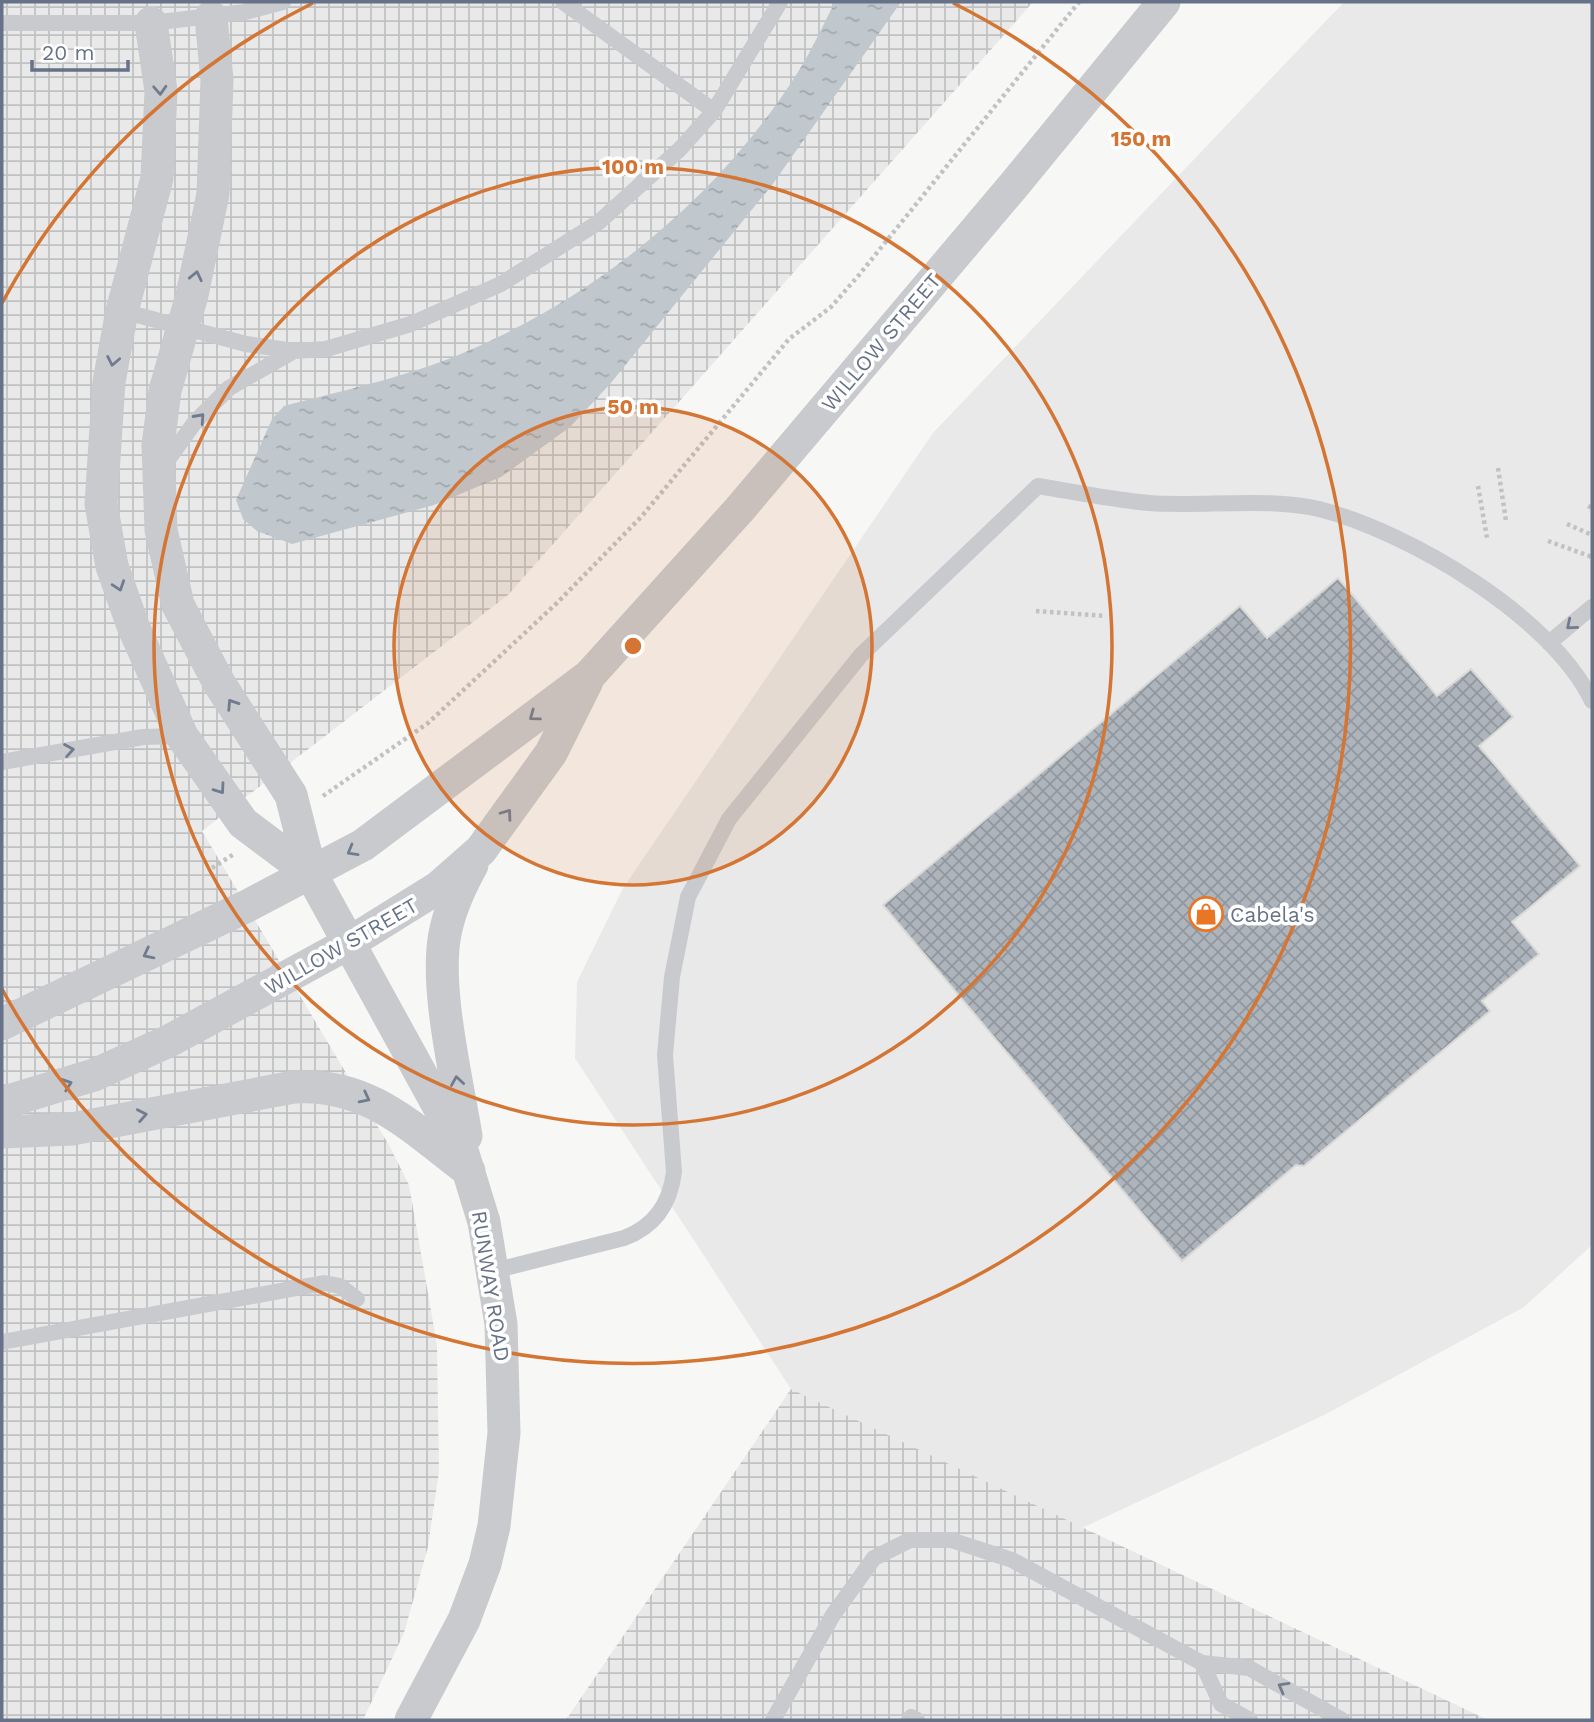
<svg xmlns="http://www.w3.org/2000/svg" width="1594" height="1722" font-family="'Work Sans',sans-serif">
	<defs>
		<pattern id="industrial-grid" width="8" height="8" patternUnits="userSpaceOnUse" patternTransform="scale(1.75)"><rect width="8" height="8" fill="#e8e9e8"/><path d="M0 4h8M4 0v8" fill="none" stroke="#c0c1c2"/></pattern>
		<pattern id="water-ripples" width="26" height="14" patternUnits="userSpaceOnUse" patternTransform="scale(1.75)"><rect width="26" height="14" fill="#c0c8ce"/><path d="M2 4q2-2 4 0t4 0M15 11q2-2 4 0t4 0" fill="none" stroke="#a0a7ad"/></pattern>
		<pattern id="building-cross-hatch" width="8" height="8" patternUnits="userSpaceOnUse" patternTransform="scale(1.75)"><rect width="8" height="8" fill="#aeb4bc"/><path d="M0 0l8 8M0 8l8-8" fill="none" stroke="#91979e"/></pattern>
	</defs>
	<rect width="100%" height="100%" fill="#f7f8f5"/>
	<path fill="#e8e9e8" d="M1344,2H1592V1245L1524,1307L1324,1415L1082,1528L791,1389L575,1058L577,982L623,888L933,433Z"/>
	<path fill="url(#industrial-grid)" d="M2,2H1033L508,595L202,831L390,1147L409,1185L437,1345L439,1471L428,1547L404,1633L363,1720H2Z
		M791,1389L1488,1720H566Z"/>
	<path fill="url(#water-ripples)" d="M835,2H901L772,185L610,384L570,427L501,477L434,505L292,544L257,531L243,519L236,500L272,419L284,406C349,389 415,375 477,347C606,289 722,193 798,72C812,50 823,25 835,2Z"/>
	<path fill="url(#building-cross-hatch)" stroke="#d9d9d7" stroke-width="2" d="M1338,578L1437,696L1471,669L1513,717L1479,746L1580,866L1512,922L1539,954L1482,1001L1490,1011L1304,1166L1296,1165L1182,1261L883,905L1240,606L1267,638Z"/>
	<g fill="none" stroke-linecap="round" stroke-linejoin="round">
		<path stroke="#c1c2c5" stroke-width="4.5" stroke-dasharray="3.5 3.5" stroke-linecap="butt" d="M1498,468L1506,521
			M1478,486L1487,538
			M1588,506L1592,508
			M1567,524L1592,535
			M1548,541L1592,557
			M1036,611L1106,616
			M323,796L428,723L558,602L642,516L789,339L831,307L859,275L1079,2
			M212,868L234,854"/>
		<path stroke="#c8cace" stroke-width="16" d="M563,2L714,111
			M2,23H151L245,12L283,2
			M122,311L246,344L294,351L326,349L411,324L501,284L599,222L680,149L714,111L780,2
			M162,468L195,422L229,388L294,351
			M1549,643L1592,607
			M2,762L143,737L182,736
			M493,1271L624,1238C654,1227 670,1204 674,1172L665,1055L672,977L688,897L729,819L861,655L1038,486C1075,492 1112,500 1149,503C1201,507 1269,497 1319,509C1409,532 1551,616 1592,701
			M2,1342L324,1283L340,1286L357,1299
			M1202,1663L1221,1704L1250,1720
			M773,1720L833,1615L874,1558L910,1540H951L1012,1560L1202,1663L1249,1668L1342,1720
			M909,1720L911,1717L917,1720"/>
		<path stroke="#c8cace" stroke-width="33" d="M211,17L217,80L213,194L192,295L165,391L158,445L161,530L178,605L219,683L291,795L311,874L461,1147L484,1222L501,1324L504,1433L494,1526L485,1564L464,1620L411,1720
			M151,23L161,91L157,178L122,311L109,382L101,504L112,566L133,626L182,736L243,823L311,874
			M2,1024L249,905L363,845L589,676L739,510L1014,185L1164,2
			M2,1103L94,1075L169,1041L349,943L439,887L481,850L551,753L587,681
			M2,1132L72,1129L294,1087C369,1082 413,1129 469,1171
			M466,1136C457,1079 433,982 446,929C451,906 461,885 472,865"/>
	</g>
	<defs><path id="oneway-chevron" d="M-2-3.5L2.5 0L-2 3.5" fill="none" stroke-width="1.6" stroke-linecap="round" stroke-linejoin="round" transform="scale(1.75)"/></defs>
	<g stroke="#707b8e">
		<use href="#oneway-chevron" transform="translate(160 90) rotate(87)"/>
		<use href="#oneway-chevron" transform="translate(196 276) rotate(-78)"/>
		<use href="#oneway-chevron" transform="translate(113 361) rotate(101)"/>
		<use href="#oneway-chevron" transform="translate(200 418) rotate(-48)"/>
		<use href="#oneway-chevron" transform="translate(119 586) rotate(71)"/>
		<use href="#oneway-chevron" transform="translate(1571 625) rotate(140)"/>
		<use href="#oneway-chevron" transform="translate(232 704) rotate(-123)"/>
		<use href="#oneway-chevron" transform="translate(534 716) rotate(144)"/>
		<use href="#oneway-chevron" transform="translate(69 750) rotate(-10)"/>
		<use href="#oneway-chevron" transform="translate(220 789) rotate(55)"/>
		<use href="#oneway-chevron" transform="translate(507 814) rotate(-54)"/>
		<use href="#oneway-chevron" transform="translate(352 851) rotate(150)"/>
		<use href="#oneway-chevron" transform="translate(148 954) rotate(153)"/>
		<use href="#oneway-chevron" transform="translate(457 1081) rotate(-99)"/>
		<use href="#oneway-chevron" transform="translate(67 1084) rotate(-19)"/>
		<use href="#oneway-chevron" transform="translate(365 1098) rotate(27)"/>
		<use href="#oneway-chevron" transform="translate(142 1115) rotate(-11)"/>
		<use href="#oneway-chevron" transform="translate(1283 1687) rotate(-151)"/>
	</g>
	<circle cx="633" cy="646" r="239" fill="#d47534" fill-opacity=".12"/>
	<g fill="none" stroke="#d47534" stroke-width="3.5">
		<circle cx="633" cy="646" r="239"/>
		<circle cx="633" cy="646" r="479"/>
		<path d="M2 303A718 718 0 0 1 313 3M953 3A718 718 0 1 1 2 989"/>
	</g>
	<defs>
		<g id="shop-ring" transform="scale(1.75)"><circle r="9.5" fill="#fff" stroke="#e87625" stroke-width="1.5"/><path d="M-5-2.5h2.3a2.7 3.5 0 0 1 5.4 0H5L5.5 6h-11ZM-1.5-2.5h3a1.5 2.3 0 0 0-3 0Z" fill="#e87625"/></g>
	</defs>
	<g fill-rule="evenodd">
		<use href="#shop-ring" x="1206" y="914"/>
	</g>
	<g text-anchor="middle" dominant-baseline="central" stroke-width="7" stroke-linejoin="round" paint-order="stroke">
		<g font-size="21" fill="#667287" stroke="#fff">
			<text transform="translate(881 342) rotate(-50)">WILLOW STREET</text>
			<text transform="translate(341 946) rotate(-30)">WILLOW STREET</text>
			<text transform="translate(491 1286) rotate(81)">RUNWAY ROAD</text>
		</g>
		<g font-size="21" fill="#667287" stroke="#fff" text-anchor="start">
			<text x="1230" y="914">Cabela's</text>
		</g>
	</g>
	<circle cx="633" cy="646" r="10" fill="#d47534" stroke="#fff" stroke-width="3.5"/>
	<g font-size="21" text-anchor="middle" font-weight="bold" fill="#d47534" stroke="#fff" stroke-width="7" stroke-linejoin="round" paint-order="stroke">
		<text x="1141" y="146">150 m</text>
		<text x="633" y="174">100 m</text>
		<text x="633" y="414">50 m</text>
	</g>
	<rect width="1594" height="1722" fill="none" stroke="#667287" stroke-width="7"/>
	<path d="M32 60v10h96v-10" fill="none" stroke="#667287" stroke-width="3.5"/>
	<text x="42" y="60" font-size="21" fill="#667287" stroke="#ffffff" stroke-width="5" paint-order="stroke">20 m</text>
</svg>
